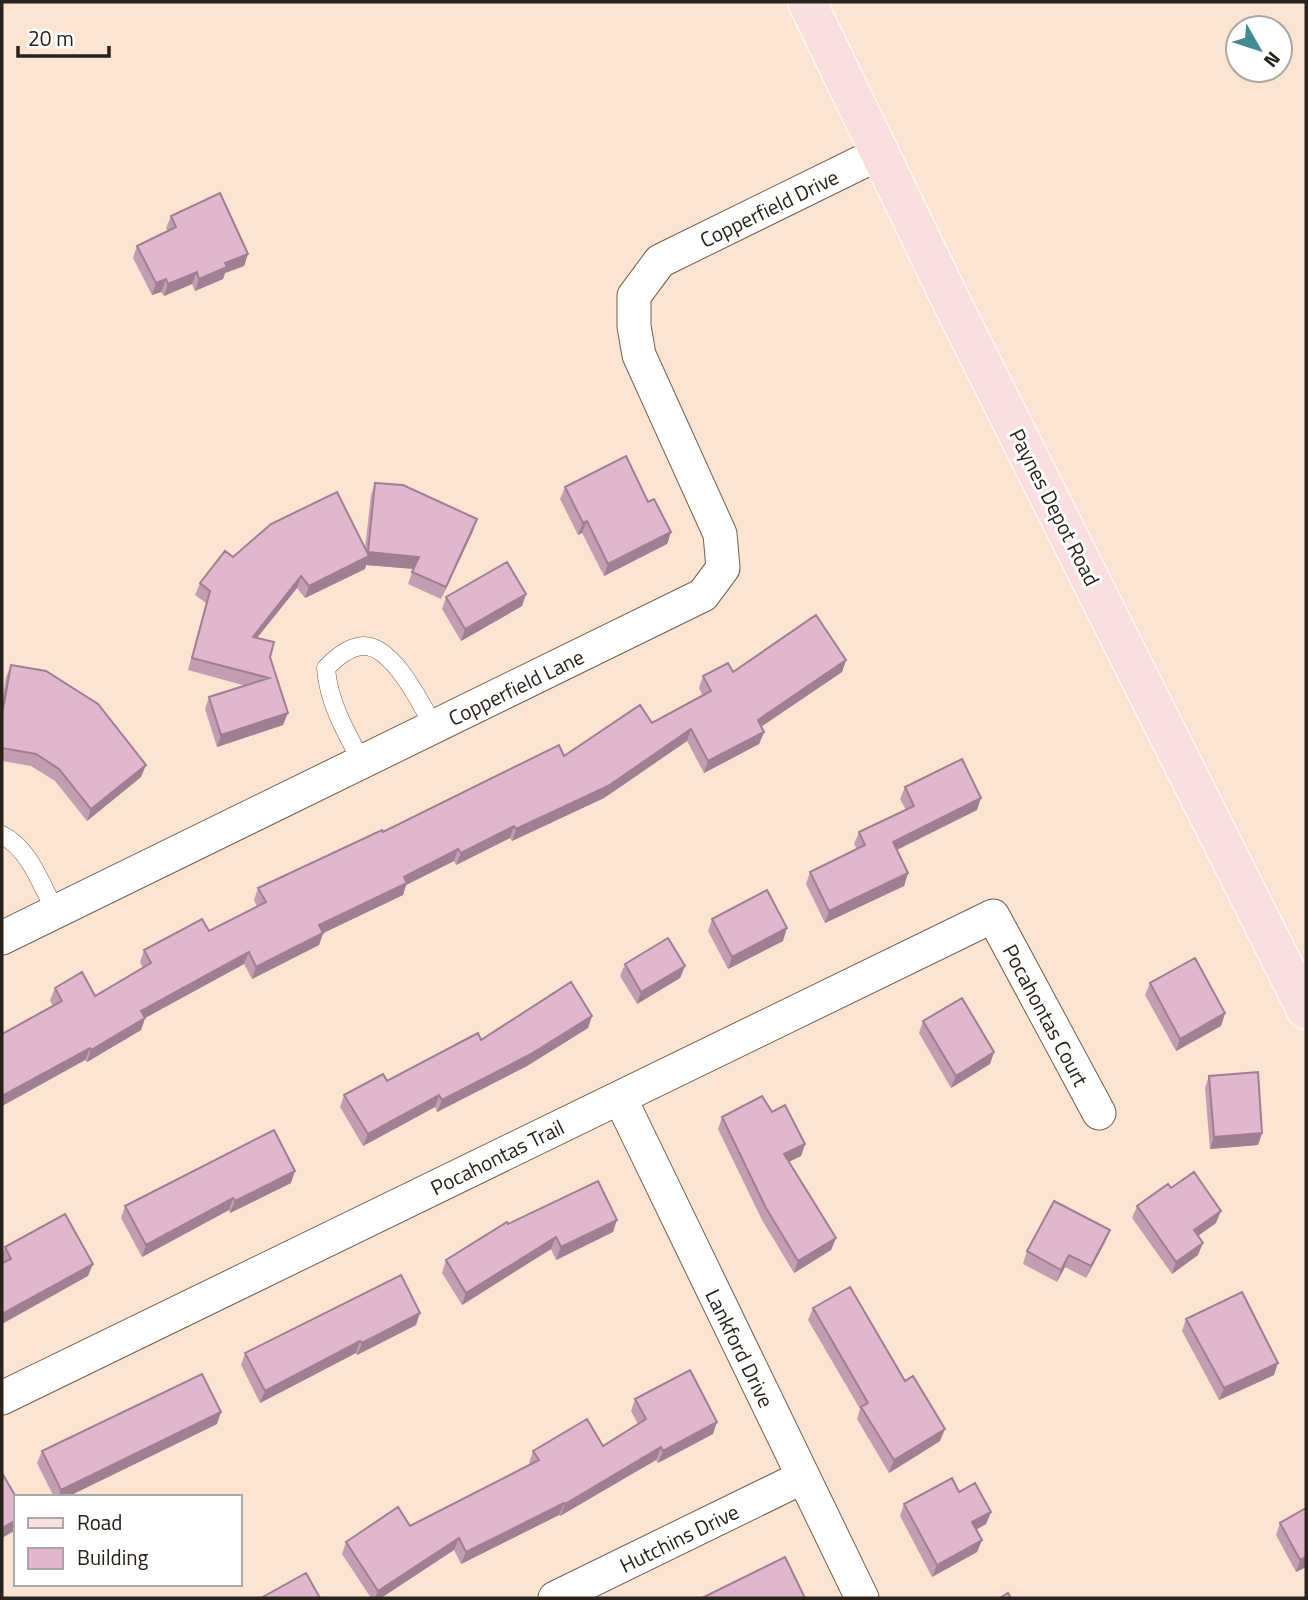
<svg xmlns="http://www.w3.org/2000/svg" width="1308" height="1600" font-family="'Titillium Web',sans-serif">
	<rect width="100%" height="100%" fill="#fbe5d2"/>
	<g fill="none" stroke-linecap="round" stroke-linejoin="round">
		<g stroke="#715f4e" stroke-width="19">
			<path id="lane" d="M362,762C346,733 328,701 326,668C336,658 348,647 363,646C393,645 421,704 434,727
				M2,835C30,849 41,885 56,912"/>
		</g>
		<g stroke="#715f4e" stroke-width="35">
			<path id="street" d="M2,938L703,595L723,568L720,534L639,355L634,326V296L660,261L880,153
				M620,1098L862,1598
				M2,1398L993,916L1099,1113
				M555,1598L803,1477"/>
		</g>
		<g stroke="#fff" stroke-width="40">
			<path id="primary" d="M807,2L954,307L1306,1010"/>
		</g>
		<use href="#lane" stroke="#fff" stroke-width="18"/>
		<use href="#street" stroke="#fff" stroke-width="33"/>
		<use href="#primary" stroke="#fadfdf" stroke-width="38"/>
	</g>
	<path fill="#c39db2" d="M171,216L248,254L244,266L225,273L223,279L195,291L192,284L164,296L161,292L152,295L133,258L137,246L168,231L166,228Z
		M375,483L473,531L441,599L408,584L413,569L366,565L365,569L305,598L297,588L257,638L270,657L283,725L217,747L205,709L209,697L246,686L188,670L206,603L195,595L200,583L233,557L365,548L371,495Z
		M565,487L648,502L671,532L667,544L604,576L582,533L578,535L560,499Z
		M526,594L522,606L461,641L442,609L446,597Z
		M846,660L842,672L761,727L764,732L759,744L704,773L687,741L604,798L512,841L510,838L456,865L454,861L406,885L403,895L323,933L319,945L252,979L244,964L145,1018L141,1030L87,1062L85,1060L2,1106V1034L53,1006L50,1000L55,988L95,996L143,968L140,962L144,950L209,931L257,907L254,900L258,888L383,832L564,756L652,723L703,696L699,688L703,676L733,672Z
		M11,665L141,777L87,821L55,781L31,766L2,761V702L6,677Z
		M905,787L977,810L897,850L908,873L904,886L825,923L806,884L810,872L857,849L854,844L859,832L906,810L900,799Z
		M712,919L783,941L728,969L708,931Z
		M625,964L685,966L680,978L637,1004L620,976Z
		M1150,983L1225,1013L1221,1026L1176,1051L1145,995Z
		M592,1016L588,1028L527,1066L437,1112L435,1107L363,1146L340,1107L344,1095L387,1081L481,1040Z
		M923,1021L994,1052L990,1064L951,1088L919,1033Z
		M1209,1076L1262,1133L1258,1145L1210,1149L1205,1088Z
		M772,1112L805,1144L801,1156L789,1162L836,1238L831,1250L794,1273L762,1220L718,1129L722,1117Z
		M291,1183L230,1213L229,1210L142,1257L121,1218L125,1206Z
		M1171,1188L1216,1223L1198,1236V1255L1172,1274L1132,1218L1137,1206Z
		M508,1224L613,1232L556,1260L551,1249L462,1305L442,1273L446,1260Z
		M1105,1242L1086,1278L1065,1267L1057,1282L1023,1264L1027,1251Z
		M5,1247L88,1276L2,1263V1255Z
		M813,1308L905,1381L940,1441L889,1473L857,1419L860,1409L808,1320Z
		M1186,1319L1274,1375L1219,1400L1182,1331Z
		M416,1325L357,1355L356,1353L260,1403L241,1365L245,1353Z
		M635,1399L713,1434L658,1463L656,1460L560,1516L559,1515L461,1564L454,1550L381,1598H371L342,1554L346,1542L410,1526L530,1465L529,1463L533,1451L603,1446L638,1424L631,1411Z
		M217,1424L67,1497H54L37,1463L42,1451Z
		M904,1504L991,1512L986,1524L976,1530L982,1540L977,1552L932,1577L900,1516Z
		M1306,1508V1567L1296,1572L1276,1535L1280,1523Z"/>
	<path fill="#9f7f91" d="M248,254L244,266L225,273L223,279L195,291L199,279L225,263Z
		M197,272L192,284L164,296L168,284Z
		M166,279L161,292L152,295L156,283Z
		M477,519L473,531L441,599L446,587Z
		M587,521L582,533L578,535L583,523Z
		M671,532L667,544L604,576L608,564Z
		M368,552L419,557L415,569L366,565L365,569L305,598L309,586Z
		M301,576L297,588L248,649L253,637Z
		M526,594L522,606L461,641L465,629Z
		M846,660L842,672L753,732L758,720Z
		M288,713L283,725L217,747L221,735Z
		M691,729L687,741L604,798L512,841L516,829Z
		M764,732L759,744L704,773L708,761Z
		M146,765L141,777L87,821L91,809Z
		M981,798L977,810L888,854L893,842Z
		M514,826L510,838L456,865L461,853Z
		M458,849L454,861L406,885L403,895L315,937L319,925L404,877Z
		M908,873L904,886L825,923L829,911Z
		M787,928L783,941L728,969L732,957Z
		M323,933L319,945L252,979L256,967Z
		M249,952L244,964L145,1018L141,1030L87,1062L91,1050L141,1011Z
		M685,966L680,978L637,1004L641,992Z
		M1225,1013L1221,1026L1176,1051L1180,1039Z
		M592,1016L588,1028L527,1066L437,1112L442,1100Z
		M90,1048L85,1060L2,1106V1096Z
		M994,1052L990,1064L951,1088L956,1076Z
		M439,1095L435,1107L363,1146L368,1134Z
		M1262,1133L1258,1145L1210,1149L1214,1137Z
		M805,1144L801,1156L780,1166L784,1154Z
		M295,1171L291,1183L230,1213L235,1201Z
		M233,1198L229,1210L142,1257L146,1245Z
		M1221,1211L1216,1223L1189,1242L1194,1230Z
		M617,1220L613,1232L556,1260L561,1247Z
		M1110,1230L1105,1242L1086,1278L1091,1266Z
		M556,1237L551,1249L462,1305L466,1293Z
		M836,1238L831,1250L794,1273L798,1261Z
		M1203,1243L1198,1255L1172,1274L1176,1262Z
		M1069,1255L1065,1267L1057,1282L1061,1270Z
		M93,1264L88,1276L2,1324V1314Z
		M420,1313L416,1325L357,1355L362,1343Z
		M360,1341L356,1353L260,1403L265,1391Z
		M1278,1363L1274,1375L1219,1400L1224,1388Z
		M221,1412L217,1424L67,1497H58L61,1490Z
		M717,1422L713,1434L658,1463L663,1451Z
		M945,1429L940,1441L889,1473L894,1460Z
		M661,1447L656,1460L560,1516L565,1504Z
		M564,1503L559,1515L461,1564L466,1552Z
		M991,1512L986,1524L968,1534L972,1522Z
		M16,1520V1530L2,1538V1528Z
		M459,1538L454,1550L381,1598H375L378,1591Z
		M982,1540L977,1552L932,1577L937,1565Z
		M1306,1557V1567L1296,1572L1300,1560Z"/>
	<path fill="#e3b6cf" stroke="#9f7f91" stroke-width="2" d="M220,193L248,254L225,263L227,267L199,279L197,272L168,284L166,279L156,283L137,246L176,227L171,216Z
		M626,456L648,502L654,499L671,532L608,564L587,521L583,523L565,487Z
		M375,483L403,485L477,519L446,587L412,572L419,557L368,552Z
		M337,492L369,556L309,586L301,576L253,637L274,642L270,657L288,713L221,735L209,697L269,678L192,658L210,591L200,583L225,551L233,557L271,524Z
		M507,562L526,594L465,629L446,597Z
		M816,615L846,660L758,720L764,732L708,761L691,729L608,786L516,829L514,826L461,853L458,849L404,877L407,883L319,925L323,933L256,967L249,952L141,1011L145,1018L91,1050L90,1048L2,1096V1034L62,1001L55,988L82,972L95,996L151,963L144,950L202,919L209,931L266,902L258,888L382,830L383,832L559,745L564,756L640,705L652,723L711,691L703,676L728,663L733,672Z
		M11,665L46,671L98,704L146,765L91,809L59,769L36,754L2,748V714Z
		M962,759L981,798L893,842L908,873L829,911L810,872L865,845L859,832L914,806L905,787Z
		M767,890L787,928L732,957L712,919Z
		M668,938L685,966L641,992L625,964Z
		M1195,958L1225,1013L1180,1039L1150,983Z
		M571,982L592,1016L531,1054L442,1100L439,1095L368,1134L344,1095L383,1074L387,1081L478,1033L481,1040Z
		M962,998L994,1052L956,1076L923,1021Z
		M1258,1072L1262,1133L1214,1137L1209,1076Z
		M762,1096L772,1112L785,1105L805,1144L784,1154L836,1238L798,1261L766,1208L722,1117Z
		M274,1130L295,1171L235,1201L233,1198L146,1245L125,1206Z
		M1194,1172L1221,1211L1194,1230L1203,1243L1176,1262L1137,1206L1168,1184L1171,1188Z
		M598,1181L617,1220L561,1247L556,1237L466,1293L446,1260L507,1222L508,1224Z
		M1054,1201L1110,1230L1091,1266L1069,1255L1061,1270L1027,1251Z
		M65,1214L93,1264L2,1314V1263L11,1259L5,1247Z
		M401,1275L420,1313L362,1343L360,1341L265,1391L245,1353Z
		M850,1287L905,1381L913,1376L945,1429L894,1460L861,1407L868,1403L813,1308Z
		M1242,1292L1278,1363L1224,1388L1186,1319Z
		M690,1370L717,1422L663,1451L661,1447L565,1504L564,1503L466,1552L459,1538L378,1591L346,1542L398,1507L410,1526L539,1460L533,1451L587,1419L603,1446L646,1419L635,1399Z
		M202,1374L221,1412L61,1490L42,1451Z
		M2,1473L16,1497V1520L2,1528Z
		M952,1478L959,1492L975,1483L991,1512L972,1522L982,1540L937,1565L904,1504Z
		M1306,1508V1557L1300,1560L1280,1523Z
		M785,1557L805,1598H702Z
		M306,1573L320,1598H261Z
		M1008,1593L1011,1598H1000Z"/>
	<g text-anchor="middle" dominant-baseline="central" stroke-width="6" stroke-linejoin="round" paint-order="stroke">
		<g font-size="21" fill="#29211a" stroke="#fff">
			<text transform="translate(769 208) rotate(-26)">Copperfield Drive</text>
			<text transform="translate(1055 507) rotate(63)">Paynes Depot Road</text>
			<text transform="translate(516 687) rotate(-26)">Copperfield Lane</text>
			<text transform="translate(1046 1015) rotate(62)">Pocahontas Court</text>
			<text transform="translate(497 1157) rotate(-26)">Pocahontas Trail</text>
			<text transform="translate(740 1348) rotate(64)">Lankford Drive</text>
			<text transform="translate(679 1538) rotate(-26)">Hutchins Drive</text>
		</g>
	</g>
	<rect width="1308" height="1600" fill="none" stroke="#29211a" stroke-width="7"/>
	<rect x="14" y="1495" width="228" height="91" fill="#ffffff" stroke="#a9a6a3" stroke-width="2"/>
	<rect x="28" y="1518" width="35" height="10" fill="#fadfdf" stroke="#a9a6a3" stroke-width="2"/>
	<text x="77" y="1530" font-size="21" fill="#29211a">Road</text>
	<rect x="28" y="1548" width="35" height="21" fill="#e3b6cf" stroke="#a9a6a3" stroke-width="2"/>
	<text x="77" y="1565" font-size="21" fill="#29211a">Building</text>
	<g transform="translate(1259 49) rotate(129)"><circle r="33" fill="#ffffff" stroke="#a9a6a3" stroke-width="2"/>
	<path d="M0-5L12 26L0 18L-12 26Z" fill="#438a92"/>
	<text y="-10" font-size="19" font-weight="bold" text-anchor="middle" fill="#29211a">N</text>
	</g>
	<path d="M18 46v10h91v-10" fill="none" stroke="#29211a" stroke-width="3.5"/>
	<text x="28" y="46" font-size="21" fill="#29211a" stroke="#ffffff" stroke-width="5" paint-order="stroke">20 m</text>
</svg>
